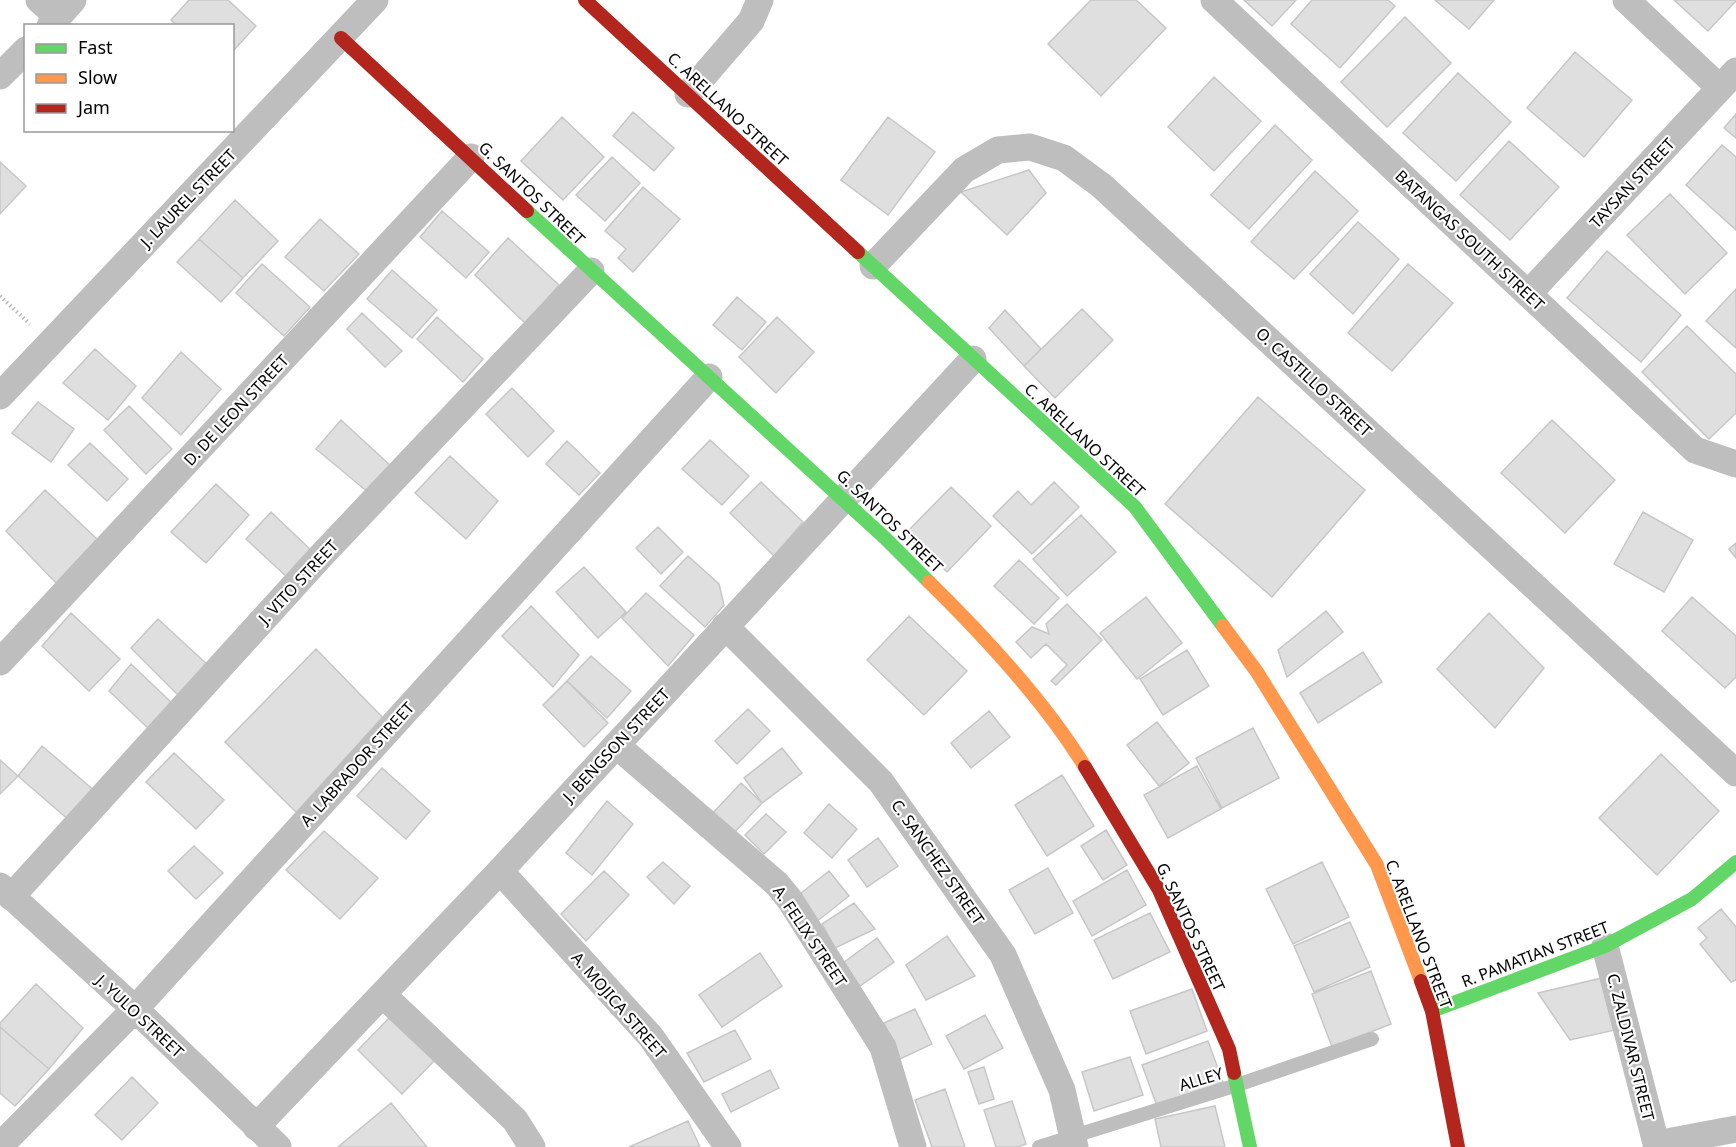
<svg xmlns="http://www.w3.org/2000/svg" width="1736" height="1147" font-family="'Noto Sans',sans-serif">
	<rect width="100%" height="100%" fill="#fff"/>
	<path fill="#dfdfdf" stroke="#c7c7c7" stroke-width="1.5" d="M189,0H228L256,26L232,52V26H177L171,20Z
		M1091,0H1136L1166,28L1101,96L1048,44Z
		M1244,0H1296L1272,26Z
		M1312,0H1388L1395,6L1340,68L1291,24Z
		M1435,0H1494L1469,29Z
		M1674,0H1736V1L1708,31Z
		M1405,17L1451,63L1387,127L1341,82Z
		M1575,52L1632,100L1584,157L1527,108Z
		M1458,73L1511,122L1456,181L1403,133Z
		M1214,77L1261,121L1214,171L1168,127Z
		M633,112L674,148L654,171L613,136Z
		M1736,114V138L1724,128Z
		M562,117L604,157L563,200L521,161Z
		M888,117L935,152L888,215L841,180Z
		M1275,125L1312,160L1249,229L1211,195Z
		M1509,141L1559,187L1510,240L1460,195Z
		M1722,145L1736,157V230L1686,185Z
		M612,157L640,183L605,221L576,195Z
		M0,162L26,186L0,214Z
		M1029,170L1046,193L1007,235L961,192Z
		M1315,171L1358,211L1294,279L1251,242Z
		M643,187L680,219L633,272L618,258L626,249L605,231Z
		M1670,194L1727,253L1685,294L1627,235Z
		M235,200L278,241L243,278L199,239Z
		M442,211L489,252L466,278L420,237Z
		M320,219L359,254L324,291L285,257Z
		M1358,222L1399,259L1353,314L1310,274Z
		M508,238L559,285L526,324L475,275Z
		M199,239L243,278L221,302L177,262Z
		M1607,251L1681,315L1641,362L1567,298Z
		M262,264L310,307L284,336L236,293Z
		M1408,264L1453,303L1392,371L1348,333Z
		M392,270L437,310L412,338L367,299Z
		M1736,289V348L1706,321Z
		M737,297L766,322L742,350L713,325Z
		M1082,309L1113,340L1055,398L1024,366Z
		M1005,310L1041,349L1024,366L989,328Z
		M362,313L402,351L385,367L347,329Z
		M437,317L483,359L463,382L417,339Z
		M777,317L814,352L776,393L739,357Z
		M1687,326L1736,374V413L1709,439L1642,372Z
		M95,349L136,386L108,420L63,383Z
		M181,352L221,389L181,435L142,398Z
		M512,388L554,431L528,457L486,414Z
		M1258,397L1365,490L1272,597L1165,504Z
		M38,402L74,429L51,462L12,433Z
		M129,406L172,449L146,474L104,430Z
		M341,420L391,466L369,493L316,449Z
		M1552,420L1615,480L1565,533L1501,473Z
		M710,440L749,476L722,505L682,469Z
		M567,441L600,473L579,495L546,464Z
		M90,443L128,479L107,501L68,465Z
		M450,456L498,501L466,539L415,493Z
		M761,482L803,522L774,556L730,513Z
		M1054,482L1079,507L1032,554L993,516L1018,491L1031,505Z
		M216,484L249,515L206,563L171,532Z
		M951,487L991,526L947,572L906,533Z
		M45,490L97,539L56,583L6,531Z
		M271,512L312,551L288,578L246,539Z
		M1643,512L1693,540L1664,592L1614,564Z
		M1081,515L1116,552L1067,596L1033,559Z
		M658,527L683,552L661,574L636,548Z
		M1736,543V558L1729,549Z
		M688,556L719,584L724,605L705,627L660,586Z
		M1019,560L1059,598L1034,624L994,586Z
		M584,567L626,612L598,638L556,592Z
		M646,593L694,635L668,666L622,618Z
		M1146,597L1182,643L1137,679L1100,633Z
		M1692,597L1736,636V677L1725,688L1662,631Z
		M1067,604L1102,640L1056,685L1051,681L1067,665L1046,644L1031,658L1016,642L1032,627L1049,634L1046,624Z
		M531,606L579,655L553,687L502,636Z
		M1326,611L1343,632L1287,677L1278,650Z
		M71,613L120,659L89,691L42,646Z
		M1489,613L1544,668L1495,728L1437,669Z
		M909,616L967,671L924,715L867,660Z
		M158,619L210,667L181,698L131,648Z
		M316,649L389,724L298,814L225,742Z
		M1187,650L1209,686L1163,715L1140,679Z
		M1363,652L1382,682L1318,723L1300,693Z
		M591,656L631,691L607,718L567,681Z
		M131,664L173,704L150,730L109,691Z
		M567,681L608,723L584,747L543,705Z
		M748,709L770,731L737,764L715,741Z
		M989,711L1010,737L971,768L951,743Z
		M1157,722L1189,763L1159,786L1127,745Z
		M1253,728L1279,778L1222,808L1196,758Z
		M42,746L96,792L70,821L18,776Z
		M782,748L802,773L762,803L744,778Z
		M174,753L224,800L196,829L146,782Z
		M1661,754L1719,811L1657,875L1599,818Z
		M0,760L18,776L0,794Z
		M1197,766L1221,809L1168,838L1144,795Z
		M382,768L430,811L406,839L357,796Z
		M1062,775L1094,826L1047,856L1015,805Z
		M741,783L762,803L731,836L710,816Z
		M607,801L633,824L592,875L566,853Z
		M829,804L857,829L832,858L804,833Z
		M766,814L786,832L764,854L745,835Z
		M1106,830L1127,865L1103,880L1081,846Z
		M324,831L378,878L340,919L286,870Z
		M878,838L898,866L867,887L848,860Z
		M194,846L223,873L196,899L168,871Z
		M663,862L690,886L674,904L647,877Z
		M1322,862L1349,917L1293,944L1266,889Z
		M1048,868L1073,913L1035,934L1009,890Z
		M1127,870L1146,905L1092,936L1073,901Z
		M604,871L629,895L586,941L561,914Z
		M829,871L849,896L811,926L791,901Z
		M854,903L875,929L835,948L822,924Z
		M1721,909L1736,927V980L1731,982L1700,944L1707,938L1698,928Z
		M1150,913L1170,952L1113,979L1094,940Z
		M1350,922L1370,967L1314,992L1294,946Z
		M947,936L975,976L926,1000L906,965Z
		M877,938L894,962L860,986L843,963Z
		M760,953L782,986L722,1027L699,995Z
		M1371,971L1391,1024L1332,1047L1312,994Z
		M1602,978L1615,1030L1570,1040L1538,993Z
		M36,984L83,1028L49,1069L0,1027V1023Z
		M1192,989L1207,1031L1146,1054L1130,1011Z
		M915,1009L932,1044L900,1059L884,1023Z
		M392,1015L436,1059L402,1094L358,1050Z
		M985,1015L1003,1048L964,1069L946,1036Z
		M0,1027L49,1069L15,1106L0,1093Z
		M735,1030L751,1059L704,1082L687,1053Z
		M1208,1041L1223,1082L1157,1106L1142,1065Z
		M1130,1057L1143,1095L1094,1111L1082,1072Z
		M984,1067L994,1099L979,1104L968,1072Z
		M770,1070L779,1088L731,1112L722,1094Z
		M132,1077L158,1103L122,1140L95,1115Z
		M945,1089L965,1147H932L915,1100Z
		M1012,1101L1026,1144L1017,1147H996L984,1110Z
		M391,1103L427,1147H338Z
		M1215,1106L1225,1147H1161L1155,1119Z
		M688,1121L700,1147H629Z"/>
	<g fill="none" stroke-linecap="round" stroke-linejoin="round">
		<path stroke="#b9b9b9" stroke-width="4" stroke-dasharray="1.5 3" stroke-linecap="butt" d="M0,296L30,324"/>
		<path stroke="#bebebe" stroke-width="14" d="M1039,1147L1237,1085L1372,1039"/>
		<path stroke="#bebebe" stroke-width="27" d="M39,0L58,17
			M1214,0L1695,450L1736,464
			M1626,0L1720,88
			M50,26L73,0
			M0,76L26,50
			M688,94L751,21L760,0
			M873,266L964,170L998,150L1030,147L1064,158L1102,186L1736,773
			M1528,294L1736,71
			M0,396L375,0
			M725,626L881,782L1003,955L1062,1090L1075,1147
			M0,662L471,157
			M616,745L777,884L790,900L883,1047L913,1147
			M500,871L651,1037L728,1147
			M0,886L135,1009L278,1147
			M11,897L320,557L591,271
			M1605,946L1657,1147
			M383,995L515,1120L532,1147
			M256,1127L500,871L973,359
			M1656,1144L1736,1129
			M0,1146L135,1009L709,377"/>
		<path stroke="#63d668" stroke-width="14" d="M527,211L885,538L929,582
			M858,252L1135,507L1223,626
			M1432,1011L1605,946L1692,899L1736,862
			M1234,1073L1250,1147"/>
		<path stroke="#ff974d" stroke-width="14" d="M929,582C983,635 1046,703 1085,767
			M1223,626L1257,672L1377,865L1421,981"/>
		<path stroke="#b3261e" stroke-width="14" d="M585,0L858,252
			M341,38L527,211
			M1085,767L1159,890L1229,1049L1234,1073
			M1421,981L1432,1011L1458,1147"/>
	</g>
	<g text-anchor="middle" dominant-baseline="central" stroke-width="4.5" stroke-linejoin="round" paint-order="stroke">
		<g font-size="16" fill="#000" stroke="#fff">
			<text transform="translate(728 109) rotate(43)">C. ARELLANO STREET</text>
			<text transform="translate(1632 183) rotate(-47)">TAYSAN STREET</text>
			<text transform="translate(532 193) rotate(44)">G. SANTOS STREET</text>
			<text transform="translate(188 198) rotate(-46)">J. LAUREL STREET</text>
			<text transform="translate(1470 240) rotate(43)">BATANGAS SOUTH STREET</text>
			<text transform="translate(1314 382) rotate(43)">O. CASTILLO STREET</text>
			<text transform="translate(236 410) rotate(-47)">D. DE LEON STREET</text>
			<text transform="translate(1085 440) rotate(43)">C. ARELLANO STREET</text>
			<text transform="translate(890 521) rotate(44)">G. SANTOS STREET</text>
			<text transform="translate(298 582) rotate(-47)">J. VITO STREET</text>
			<text transform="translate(616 745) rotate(-47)">J. BENGSON STREET</text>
			<text transform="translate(357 764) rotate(-48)">A. LABRADOR STREET</text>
			<text transform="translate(938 862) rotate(55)">C. SANCHEZ STREET</text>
			<text transform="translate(1191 927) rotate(65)">G. SANTOS STREET</text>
			<text transform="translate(1419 934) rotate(69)">C. ARELLANO STREET</text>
			<text transform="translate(810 936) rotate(56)">A. FELIX STREET</text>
			<text transform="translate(1535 954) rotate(-21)">R. PAMATIAN STREET</text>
			<text transform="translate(619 1005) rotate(49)">A. MOJICA STREET</text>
			<text transform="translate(140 1016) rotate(43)">J. YULO STREET</text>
			<text transform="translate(1631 1047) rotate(76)">C. ZALDIVAR STREET</text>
			<text transform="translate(1201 1079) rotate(-17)">ALLEY</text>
		</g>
	</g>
	<rect x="24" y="24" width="210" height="108" fill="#ffffff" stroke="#999999" stroke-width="1.5"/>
	<rect x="36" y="44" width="30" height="9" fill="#63d668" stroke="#999999" stroke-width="1.5"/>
	<text x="78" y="54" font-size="18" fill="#000000">Fast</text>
	<rect x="36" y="74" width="30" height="9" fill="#ff974d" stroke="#999999" stroke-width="1.5"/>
	<text x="78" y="84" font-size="18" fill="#000000">Slow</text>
	<rect x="36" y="104" width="30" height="9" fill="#b3261e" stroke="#999999" stroke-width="1.5"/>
	<text x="78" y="114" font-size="18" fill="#000000">Jam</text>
</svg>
